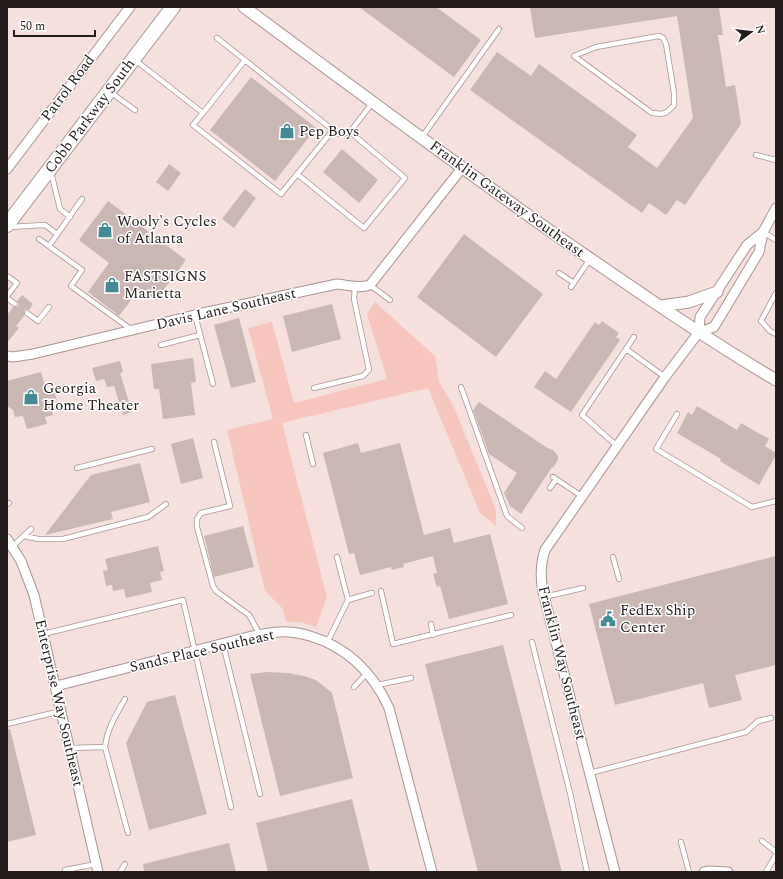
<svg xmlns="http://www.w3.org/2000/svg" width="783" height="879" font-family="Spectral,serif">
	<rect width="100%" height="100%" fill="#f5e0dd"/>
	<path fill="#f7c6bd" d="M375,302L435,356L439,382L453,405L496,510V526L480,513L428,388L282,423L327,597L316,627L301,622H286L283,609L265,591L227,430L273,419L248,328L272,322L294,403L387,379L367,314Z"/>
	<path fill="#cab6b2" d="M359,7H436L481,40L454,77Z
		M530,7H719L723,35H718L726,87L735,85L741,124L685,205L677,200L666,215L649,203L642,213L470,90L497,52L531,76L539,64L637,135L628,147L657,168L693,118L677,16L535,38Z
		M251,77L316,128L275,181L210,130Z
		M342,149L378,180L359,203L323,172Z
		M169,164L181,173L168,191L156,182Z
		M245,189L256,198L234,228L222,219Z
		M108,201L186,260L156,300L140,288L119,316L88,292L109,263L79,240Z
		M464,234L543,294L496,357L417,297Z
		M22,295L33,304L29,310L26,309L24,311V316L16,326L19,328L7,343V315L13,307H18L19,304L17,301Z
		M332,304L341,339L292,352L283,316Z
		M239,318L256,382L231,388L214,325Z
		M602,321L619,333L616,337L620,340L571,412L534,387L545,371L556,379L595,322L599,325Z
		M193,358L196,382L191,383L195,415L163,419L159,389H154L151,364Z
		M120,361L123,372L120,373L132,412L123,415L114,386L107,387L104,379L96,381L92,368Z
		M41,372L47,393L54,391L57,401L50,403L53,415L45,417L47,424L27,429L23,416L15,417L13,410L7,406V381Z
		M479,402L549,449V448L554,451L558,456V460L553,468L552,467L521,514L510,506L504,493L517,473L489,454L473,410Z
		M697,406L737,430L741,423L769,439L765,446L776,453V455L759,485L720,461L721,459L677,433L688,412L692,415Z
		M193,438L203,478L181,484L171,444Z
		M358,443L361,453L400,443L424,535L450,528L454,543L490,534L508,604L449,619L440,586L437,587L433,574L437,573L433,556L403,564L404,567L392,570L391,567L360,575L354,553L349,554L323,453Z
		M140,463L150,502L111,512L113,519L45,535L91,475Z
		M243,526L254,567L214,577L204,536Z
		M158,546L164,571L160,572L162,580L150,583L152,592L126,598L124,589L113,591L112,585L106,586L103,571L108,570L105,559Z
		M776,556V665L735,675L742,700L709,708L703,683L615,705L589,604Z
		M503,645L562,872H478L425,664Z
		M267,672L288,673L304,676L316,680L332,693L353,778L280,796L250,674Z
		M175,695L207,814L149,830L126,743L147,702Z
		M7,729H10L36,835L7,842Z
		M352,799L370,872H268L256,823Z
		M229,843L236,872H144L143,864Z"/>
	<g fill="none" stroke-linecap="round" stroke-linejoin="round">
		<g stroke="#a89491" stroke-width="6">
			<path id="service" d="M659,36L663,38L666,44L674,93V105C666,114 664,115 652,113L574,56L596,47Z
				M217,38L338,134H342L350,132L373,102
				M135,60L203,113L245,60
				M110,92L135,110
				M203,113L193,125L281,194L333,130
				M422,137L499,29
				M756,155L776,160
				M51,172L60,209L70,217
				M297,174L364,228L405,178L350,132
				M9,227L45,225L57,234
				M763,232L776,240
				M39,239L82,270L71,286L132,330
				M49,246L82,199
				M559,273L574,283
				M7,276L17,283L7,296
				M370,285L390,300
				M571,287L590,259
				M776,293L761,321L770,331L776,334
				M7,298L15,304
				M27,313L38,321L49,307
				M195,315L213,384
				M161,345L200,335
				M626,349L665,377
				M461,387L507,516L522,528
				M314,388L363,376L369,370L354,299L355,287
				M677,414L656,449L752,507L776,501
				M306,435L313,464
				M214,442L230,506L201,513L197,519V527L213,586L216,591L249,615L260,635
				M617,446L582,415L634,337
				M77,468L152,449
				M553,477L583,497
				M550,488L556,479
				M7,504L9,503
				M24,536L38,539H63L148,517L166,504
				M12,547L31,529
				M337,557L348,600
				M613,557L619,579
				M381,591L393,644L511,615
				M544,597L583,588
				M431,624L433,635
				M43,634L183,600L231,807
				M532,642L570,793L587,872
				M327,643L348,600L372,593
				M223,644L260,794
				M377,685L411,678
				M354,687L367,673
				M125,699C116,715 107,729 105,747L128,833
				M7,724L61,711
				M70,748L105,747
				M590,773L746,732L758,721L771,718
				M762,841L776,852
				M681,842L689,872
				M65,870L96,864
				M120,872L125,864
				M766,872L776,855"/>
		</g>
		<g stroke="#a89491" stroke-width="11">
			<path id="minor" d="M7,169L130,7
				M699,332L700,317L747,245L763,232L776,208
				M699,332L714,327L759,252L763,232
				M7,356L13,357L33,354L203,313L337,284C349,285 358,289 370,285L462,168
				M7,539L21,561L34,595L98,872
				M56,686L252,636C264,634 276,631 288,632C295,632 303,634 310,636C347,647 373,673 389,708L432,872
				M615,872L543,592C540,577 540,565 545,550L665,377L699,332
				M704,872L709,871L728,872"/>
		</g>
		<g stroke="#a89491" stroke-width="13">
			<path id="tertiary" d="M244,7C350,86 456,164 563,240C633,288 703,337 776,380
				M661,306L689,302L717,292"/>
		</g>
		<g stroke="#a89491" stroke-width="16">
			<path id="primary" d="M7,225L173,7"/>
		</g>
		<use href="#service" stroke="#fff" stroke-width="4.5"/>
		<use href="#minor" stroke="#fff" stroke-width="9"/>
		<use href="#tertiary" stroke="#fff" stroke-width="11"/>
		<use href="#primary" stroke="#fff" stroke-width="14"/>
	</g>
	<defs>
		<g id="shop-bare" transform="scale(1.2)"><path d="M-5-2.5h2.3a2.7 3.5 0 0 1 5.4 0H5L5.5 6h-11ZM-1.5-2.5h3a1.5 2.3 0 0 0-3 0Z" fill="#448995" stroke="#fff" stroke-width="2.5" paint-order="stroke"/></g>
		<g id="civic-bare" transform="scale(1.2)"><path d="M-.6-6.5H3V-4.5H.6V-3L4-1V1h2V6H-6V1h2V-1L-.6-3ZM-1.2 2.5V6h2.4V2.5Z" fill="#448995" stroke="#fff" stroke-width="2.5" paint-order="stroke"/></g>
	</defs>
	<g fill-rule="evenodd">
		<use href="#shop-bare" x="287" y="131"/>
		<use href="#shop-bare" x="105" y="230"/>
		<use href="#shop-bare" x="112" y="285"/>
		<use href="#shop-bare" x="31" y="397"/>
		<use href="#civic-bare" x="608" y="619"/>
	</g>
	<g text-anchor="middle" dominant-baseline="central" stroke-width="3" stroke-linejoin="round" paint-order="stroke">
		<g font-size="15" fill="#241d1c" stroke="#fff">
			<text transform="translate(68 88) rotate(-53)">Patrol Road</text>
			<text transform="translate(90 116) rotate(-53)">Cobb Parkway South</text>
			<text transform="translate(507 199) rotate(36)">Franklin Gateway Southeast</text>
			<text transform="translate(226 309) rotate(-13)">Davis Lane Southeast</text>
			<text transform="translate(202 651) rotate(-13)">Sands Place Southeast</text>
			<text transform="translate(562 663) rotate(76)">Franklin Way Southeast</text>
			<text transform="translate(59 703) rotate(77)">Enterprise Way Southeast</text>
		</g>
		<g font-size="15" fill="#241d1c" stroke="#fff" text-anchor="start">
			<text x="299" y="131">Pep Boys</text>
			<text x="117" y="221">Wooly's Cycles<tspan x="117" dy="17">of Atlanta</tspan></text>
			<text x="124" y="276">FASTSIGNS<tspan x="124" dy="17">Marietta</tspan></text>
			<text x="43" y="388">Georgia<tspan x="43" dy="17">Home Theater</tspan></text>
			<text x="620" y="610">FedEx Ship<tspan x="620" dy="17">Center</tspan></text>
		</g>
	</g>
	<rect width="783" height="879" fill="none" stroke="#241d1c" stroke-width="16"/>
	<g transform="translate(751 32) rotate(75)" stroke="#ffffff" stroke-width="3" paint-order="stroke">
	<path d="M0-3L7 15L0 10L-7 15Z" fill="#241d1c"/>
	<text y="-6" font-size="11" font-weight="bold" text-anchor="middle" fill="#241d1c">N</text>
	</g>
	<path d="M14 30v6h81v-6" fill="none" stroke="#241d1c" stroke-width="2"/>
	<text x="20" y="30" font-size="12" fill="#241d1c" stroke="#ffffff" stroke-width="3" paint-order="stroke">50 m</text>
</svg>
